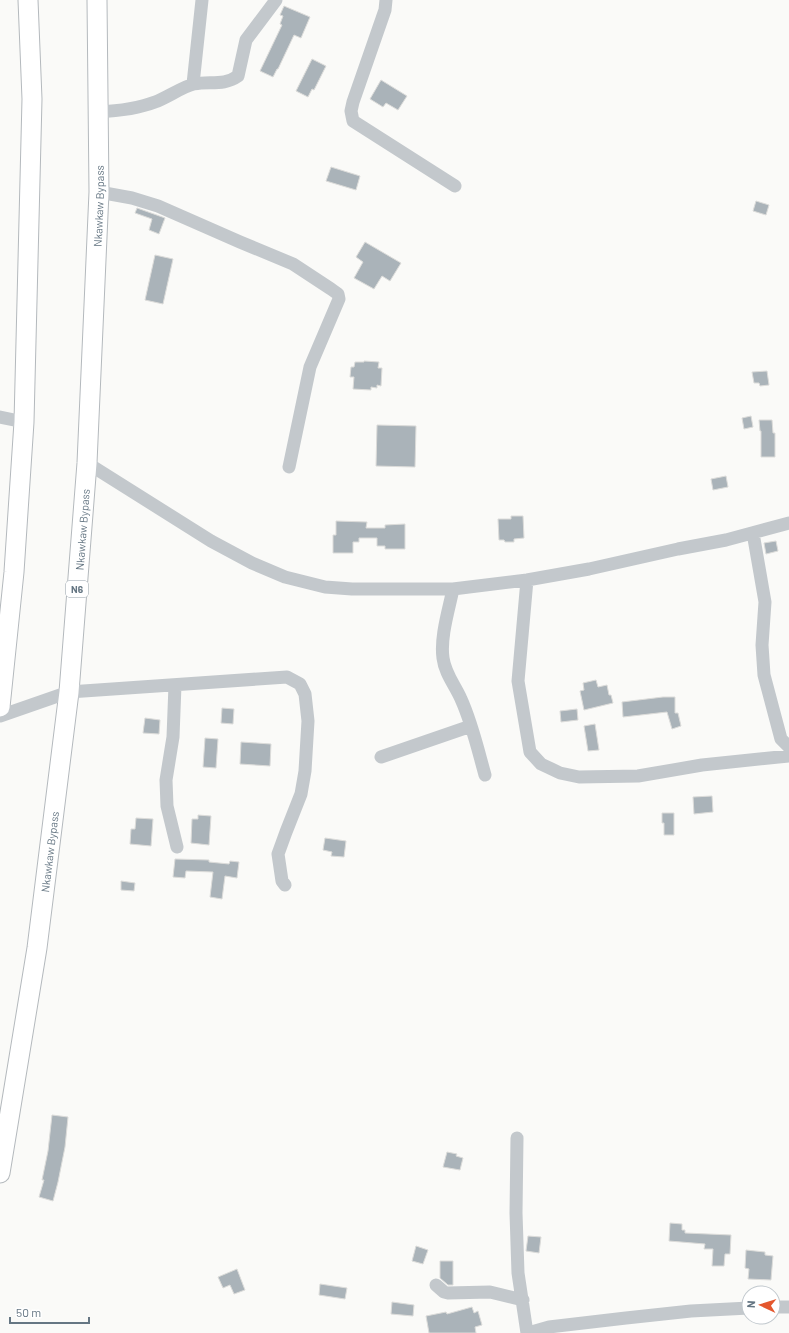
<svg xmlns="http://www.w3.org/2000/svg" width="789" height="1333" font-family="Barlow,sans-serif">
	<rect width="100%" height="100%" fill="#fafaf8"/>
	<path fill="#aab3b9" stroke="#dcdcda" d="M284,6L310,17L301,38L294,35L278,69H277L273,77L260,71L282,25L280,24L283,16L280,15Z
		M312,59L326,66L314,90L312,89L308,97L296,91Z
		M381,80L407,96L398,110L386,103L383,107L370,99Z
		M331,167L360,176L356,190L326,181Z
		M756,201L769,205L766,215L753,211Z
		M137,208L165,218L159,234L149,230L152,219L135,213Z
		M365,242L401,263L390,281L382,276L374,289L354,278L363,262L356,257Z
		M155,255L173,259L163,304L145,300Z
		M364,361L379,362L378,368H382L381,386L377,385V388L371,387V390L353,389L354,377H350L351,367H354L355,362H364Z
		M767,371L769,385L760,386L759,383H754L752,372Z
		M751,416L753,427L744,429L742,418Z
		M759,420H772L773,433H775V457H761V431H760Z
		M377,425L416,426L415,467L376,466Z
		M726,476L728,487L713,490L711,479Z
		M511,516H523L524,538L514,539V542H505L504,540H499L498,519H511Z
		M336,521L367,522L366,528H385V525L405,524V549H385V546H377V538H359V542H353V553H333V535H336Z
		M776,541L778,551L766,554L764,543Z
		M596,680L598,687L607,685L609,695H611L613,703L584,710L580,691L584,690L583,683Z
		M663,697H675V713H678L681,726L672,729L667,712L623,717L622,702Z
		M222,708L234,709L233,724L221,723Z
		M577,709L578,720L561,722L560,711Z
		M145,718L160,720L159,734L143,733Z
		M595,724L599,750L588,751L584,726Z
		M205,738L218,739L216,768L203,767Z
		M241,742L271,744L270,766L240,764Z
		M712,796L713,812L694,814L693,797Z
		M662,813H674V835H664V823H662Z
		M198,815L211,816L209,845L191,843L192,819H198Z
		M136,818L153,819L151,846L130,844L131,829H135Z
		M325,838L346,841L344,857L331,856L332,852L323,850Z
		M175,859L209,860V862L229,864L230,861L239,862L237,878L225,876L222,899L210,897L213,872L186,871L185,878L173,877Z
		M121,881L135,883L134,891L121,890Z
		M52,1115L68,1117L65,1147L58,1182L53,1201L39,1197L44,1180H42L48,1151Z
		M447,1152L457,1154L456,1156L463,1158L460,1170L443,1167Z
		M670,1223L682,1224V1230H685V1233L731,1235L730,1254H725L724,1266H712L713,1249H704L705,1244L669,1241Z
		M528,1236L541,1237L539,1253L526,1251Z
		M416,1246L428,1250L423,1264L412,1261Z
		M746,1250L765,1252V1255L773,1256L771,1280L748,1279L749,1269L745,1268Z
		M440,1261H453V1285H448L440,1278Z
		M237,1269L245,1290L234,1294L230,1285L223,1288L218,1277Z
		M320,1284L347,1288L345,1299L319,1295Z
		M392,1302L414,1305L413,1316L391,1314Z
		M472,1307L474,1313L478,1311L482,1325L475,1327L476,1333H429L426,1316L446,1312L447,1314Z"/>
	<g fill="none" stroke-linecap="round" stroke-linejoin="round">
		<g stroke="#b4b9bd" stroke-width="21">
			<g id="highway">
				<path d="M0,707L14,572L24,422L32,99L28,0"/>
				<path id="s1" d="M0,1173L37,948L69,692L87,463L99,192L97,0"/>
			</g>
		</g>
		<path stroke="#c3c8cc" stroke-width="13" d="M386,0L385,10L353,102L351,111L353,121L455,186
			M193,84L202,0
			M98,112C118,111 137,109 155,102C166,98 184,86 194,84C210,81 224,86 238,76L246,40L276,0
			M99,192L132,198L158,206L240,242L293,264L331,289L338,294L339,299L310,367L289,467
			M0,417L24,422
			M87,463L211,541L252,563L285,577L325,587L352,589H453L527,580L589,569L678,549L726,540L789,523
			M753,533L765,602L762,645L764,675L781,739L789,747
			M527,580L518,681L530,752L541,764L560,773L579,777L638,776L702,765L789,756
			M453,589C449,609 440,637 443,658C445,674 455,685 461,699C472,723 478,750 485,775
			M175,685L173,737L166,780L167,806L177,847
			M0,716L69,692L287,677L300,684L305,694L308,721L305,771L301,794L286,832L278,854L282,881L285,885
			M381,757L471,726
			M517,1138L516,1213L518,1273L527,1333
			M436,1285L444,1292L448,1293L490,1292L523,1300
			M773,1307H789
			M528,1333L549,1327L626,1318L691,1311L749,1308"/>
		<use href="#highway" stroke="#fff" stroke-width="19"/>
	</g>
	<g text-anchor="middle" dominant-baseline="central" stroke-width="4" stroke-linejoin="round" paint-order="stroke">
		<rect fill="#fff" stroke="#939fa8" stroke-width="1" x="66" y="581" width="22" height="16" rx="3"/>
		<g font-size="10" font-weight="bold" fill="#657683">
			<text x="77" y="589">N6</text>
		</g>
		<g font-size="11" fill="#657683" stroke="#fff">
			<text stroke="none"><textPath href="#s1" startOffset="973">Nkawkaw Bypass</textPath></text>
			<text stroke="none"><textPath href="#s1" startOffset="649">Nkawkaw Bypass</textPath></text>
			<text stroke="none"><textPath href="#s1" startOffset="325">Nkawkaw Bypass</textPath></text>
		</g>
	</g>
	<g transform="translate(761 1305) rotate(274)"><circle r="19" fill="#ffffff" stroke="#c1c8cd"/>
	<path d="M0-3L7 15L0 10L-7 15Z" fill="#e4572e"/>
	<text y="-6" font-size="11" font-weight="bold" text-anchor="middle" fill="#657683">N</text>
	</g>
	<path d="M10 1317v6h79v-6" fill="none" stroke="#657683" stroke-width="2"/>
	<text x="16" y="1317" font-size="12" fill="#657683" stroke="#ffffff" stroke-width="3" paint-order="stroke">50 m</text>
</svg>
